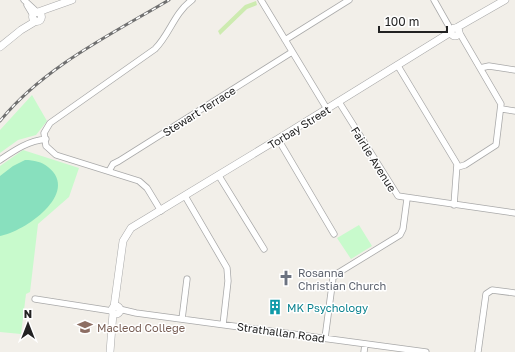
<svg xmlns="http://www.w3.org/2000/svg" width="515" height="352" font-family="'Golos Text',sans-serif">
	<rect width="100%" height="100%" fill="#f2efe9"/>
	<path fill="#cdebb0" d="M256,1L257,5L247,9L220,35L218,31L245,5Z"/>
	<path fill="#c8facc" d="M32,95L47,121L36,135L18,140L0,153V130Z
		M23,150L79,168L69,197L38,224L30,292L26,294L21,334L0,332V166Z
		M359,225L372,246L351,259L337,238Z"/>
	<path fill="#88e0be" d="M25,160C34,160 42,162 48,167C81,193 24,232 0,236V176L13,166Z"/>
	<g fill="none" stroke-linecap="round" stroke-linejoin="round">
		<g stroke="#a9a9a9" stroke-width="7">
			<path id="minor" d="M24,0L37,12
				M261,0L327,109
				M434,0L451,30
				M27,5L33,15
				M285,40L349,0
				M398,66L457,164L454,205
				M480,68L489,66L515,70
				M339,102L398,196L515,213
				M502,109L515,111
				M278,139L334,234
				M0,160C15,150 28,141 46,139
				M458,167L465,165L496,145L501,104L459,32
				M109,171L113,164L119,161L292,52
				M219,176L264,249
				M185,196L227,268L228,281L223,325
				M161,211L147,188L139,181L56,155L46,146L44,133L50,123L155,49C170,34 174,13 192,0
				M35,299L112,311
				M119,309L136,313L426,352
				M182,319L187,279
				M325,338L333,278L338,273L400,235L403,229L407,199
				M364,352L365,344
				M478,352L486,294L492,290L515,293"/>
		</g>
		<g stroke="#a9a9a9" stroke-width="8">
			<path id="tertiary" d="M38,12L72,0
				M32.5 17a4.5 4.5 0 1 1 9 0a4.5 4.5 0 1 1-9 0Z
				M451 32a4 4 0 1 1 8 0a4 4 0 1 1-8 0Z
				M456,28L505,0
				M0,47L21,30L36,21
				M112 310a4 4 0 1 1 8 0a4 4 0 1 1-8 0Z
				M114,307L123,241L131,228L278,139L451,32
				M110,352L113,313"/>
		</g>
		<use href="#minor" stroke="#fff" stroke-width="5.5"/>
		<use href="#tertiary" stroke="#fff" stroke-width="7"/>
		<g stroke="#707070" stroke-width="3">
			<path id="rail" d="M0,121C44,67 110,35 169,0"/>
		</g>
		<use href="#rail" stroke="#fff" stroke-width="1.5" stroke-dasharray="4.5" stroke-linecap="butt"/>
	</g>
	<defs>
		<g id="church-bare" transform="scale(1.2)"><path d="M-1.2-6h2.4v3.5h3.3v2.4h-3.3V6h-2.4V-.1h-3.3v-2.4h3.3Z" fill="#6b7280" stroke="#fff" stroke-width="2.5" paint-order="stroke"/></g>
		<g id="building-bare" transform="scale(1.2)"><path d="M-4-6H4V6H1V3H-1V6H-4ZM-2.5-4.3h1.7v1.8h-1.7ZM.8-4.3h1.7v1.8H.8ZM-2.5-1h1.7V.8h-1.7ZM.8-1h1.7V.8H.8Z" fill="#0f9aa8" stroke="#fff" stroke-width="2.5" paint-order="stroke"/></g>
		<g id="school-bare" transform="scale(1.2)"><path d="M0-5L7-2L0 1L-7-2ZM-4 1L0 2.5L4 1V4Q0 6-4 4Z" fill="#8d6e63" stroke="#fff" stroke-width="2.5" paint-order="stroke"/></g>
	</defs>
	<g fill-rule="evenodd">
		<use href="#church-bare" x="286" y="278"/>
		<use href="#building-bare" x="275" y="307"/>
		<use href="#school-bare" x="85" y="327"/>
	</g>
	<g text-anchor="middle" dominant-baseline="central" stroke-width="3" stroke-linejoin="round" paint-order="stroke">
		<g font-size="11" fill="#222" stroke="#fff">
			<text transform="translate(199 111) rotate(-32)">Stewart Terrace</text>
			<text transform="translate(299 127) rotate(-32)">Torbay Street</text>
			<text transform="translate(374 159) rotate(58)">Fairlie Avenue</text>
			<text transform="translate(281 332) rotate(8)">Strathallan Road</text>
		</g>
		<g font-size="11" fill="#5b616d" stroke="#fff" text-anchor="start">
			<text x="298" y="272">Rosanna<tspan x="298" dy="13">Christian Church</tspan></text>
		</g>
		<g font-size="11" fill="#0d838f" stroke="#fff" text-anchor="start">
			<text x="287" y="307">MK Psychology</text>
		</g>
		<g font-size="11" fill="#785e54" stroke="#fff" text-anchor="start">
			<text x="97" y="327">Macleod College</text>
		</g>
	</g>
	<g transform="translate(28 324)" stroke="#ffffff" stroke-width="3" paint-order="stroke">
	<path d="M0-3L7 15L0 10L-7 15Z" fill="#222222"/>
	<text y="-6" font-size="11" font-weight="bold" text-anchor="middle" fill="#222222">N</text>
	</g>
	<path d="M379 26v6h68v-6" fill="none" stroke="#222222" stroke-width="2"/>
	<text x="385" y="26" font-size="12" fill="#222222" stroke="#ffffff" stroke-width="3" paint-order="stroke">100 m</text>
</svg>
